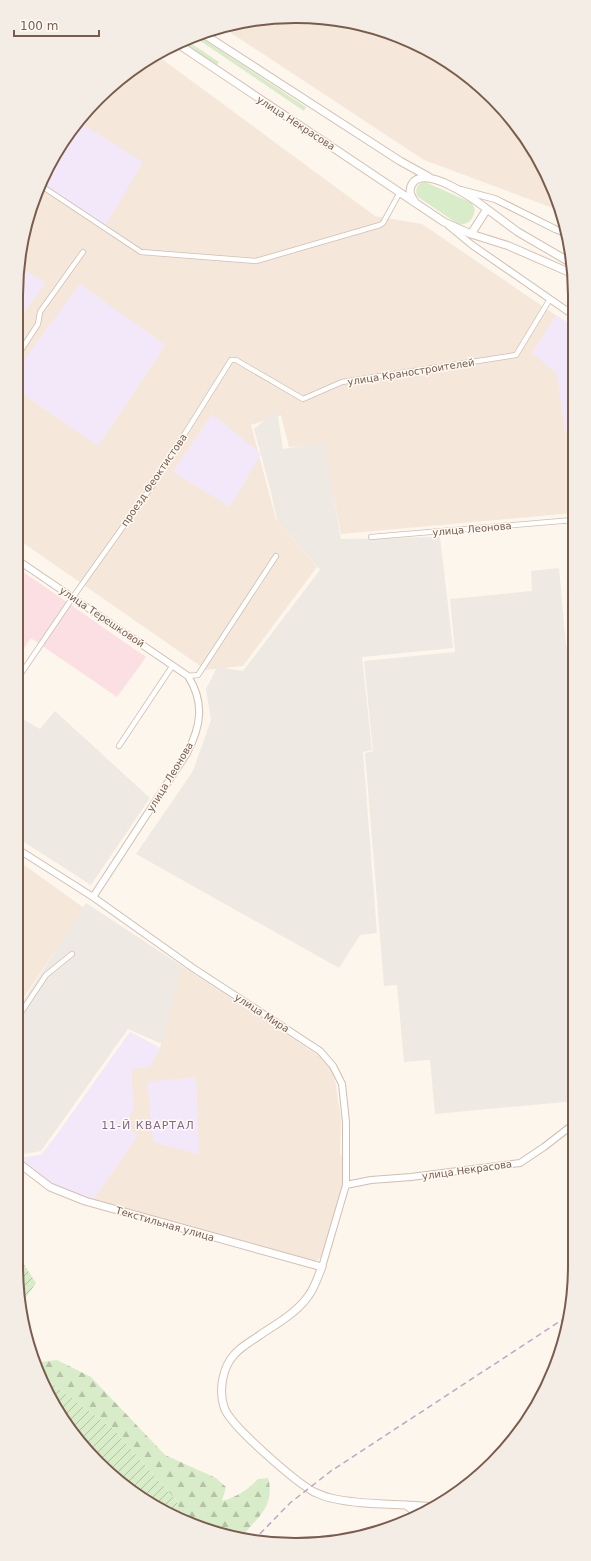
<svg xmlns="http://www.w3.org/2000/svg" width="591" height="1561" font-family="'DejaVu Sans',sans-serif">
	<defs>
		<pattern id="forest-firs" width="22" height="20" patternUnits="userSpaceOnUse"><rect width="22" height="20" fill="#d8ecc9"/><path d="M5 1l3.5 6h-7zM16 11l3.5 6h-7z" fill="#b4c2a5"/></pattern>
		<pattern id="garden-furrows" width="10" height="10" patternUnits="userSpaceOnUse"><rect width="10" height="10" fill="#d8ecc9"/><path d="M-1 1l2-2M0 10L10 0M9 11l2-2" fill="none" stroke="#b4c2a5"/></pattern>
	</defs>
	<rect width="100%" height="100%" fill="#fdf6ec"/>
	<path fill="#f5e8da" d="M314,17L368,26L451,63L505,111L546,172L558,210L424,160L222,27L259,18Z
		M155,54L375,216L422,224L573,327V513L341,534L323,444L289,447L281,415L251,425L276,519L317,567L243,666L206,670L16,538V296L26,223L45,172L74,125L111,85Z
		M16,859L84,908L16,1009Z
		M182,966L321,1057L328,1063L334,1074L341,1119L340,1154L344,1158V1183L326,1249L320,1258L314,1262L92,1200L51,1184L19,1158L41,1155L56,1136L130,1032L160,1048Z"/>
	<path fill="#efe9e4" d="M277,410L283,449L324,442L341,539L440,537L453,648L362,657L372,750L363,752L377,933L360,935L339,968L136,854L193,771L211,720L206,689L217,667L243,671L320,570L277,520L270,488L254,429Z
		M559,568L566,646H574L575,1101L435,1114L430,1060L404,1062L397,985L384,986L365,753L373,751L364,661L455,652L450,599L532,591L531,571Z
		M55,711L150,798L91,885L16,837V715L40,729Z
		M86,903L182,966L162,1044L128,1029L41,1151L24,1154L16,1148V1012Z"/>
	<path fill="#f3e8fa" d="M78,122L143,162L105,226L43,186Z
		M20,267L45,283L16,323V295Z
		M80,284L165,345L98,446L16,389V371Z
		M556,315L573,326V430L565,431L557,373L532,353Z
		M212,414L261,454L230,507L173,472Z
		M130,1032L160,1048L150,1067L131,1069L134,1108L124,1126L138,1135L93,1200L51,1184L19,1158L41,1155L56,1136Z
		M196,1077L199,1154L153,1142L147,1082Z"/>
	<path fill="#fbdfe3" d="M16,567L146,657L117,697L31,638L16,660Z"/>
	<path fill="#d8ecc9" d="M197,35L306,107L304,111L193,36Z
		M186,40L219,62L217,65L182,42Z
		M425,182L472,203L475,210C473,220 467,226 458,224L418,197C414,190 417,183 425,182Z"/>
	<path fill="url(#forest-firs)" d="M57,1360L91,1377L165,1455L216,1478L226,1487L222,1501C238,1496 246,1491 258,1479L268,1478C276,1505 256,1520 240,1538L206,1530L183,1520L176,1500L113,1429L39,1374L35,1364L40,1362Z
		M282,1537V1542L259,1543L256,1542L257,1539L262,1538L272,1542Z"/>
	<path fill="url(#garden-furrows)" d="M16,1252L36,1283L22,1303L16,1265Z
		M39,1374L113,1429L176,1500L183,1520L156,1508L85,1450L53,1405Z"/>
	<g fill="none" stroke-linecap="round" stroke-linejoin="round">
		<g stroke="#d1beb0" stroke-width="6">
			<path id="minor" d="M40,185L141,252L256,261L380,225L383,223L400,192
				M16,358L38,324L40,312L83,252
				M371,537L573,520
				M188,676L198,675L276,556
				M16,681L73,597L152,486L231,360H236L303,399L342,382L516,355L550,299
				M119,746L173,665
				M16,1020L46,975L72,954"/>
		</g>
		<g stroke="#d1beb0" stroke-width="8">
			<path id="tertiary" d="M461,190L495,199L555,229L565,233
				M449,226L472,245L573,315
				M16,559L188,676C205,703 201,726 187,753L93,897
				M16,848L93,897L193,968L320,1051L333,1066L342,1084L346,1122V1185L322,1267
				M346,1185L371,1180L411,1177L520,1163L544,1147L575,1123"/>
		</g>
		<g stroke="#d6c0b0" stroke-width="9">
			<path id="secondary" d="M202,33L400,161L429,177
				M178,44L444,222L471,234L487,209C474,199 425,164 412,184C408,191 411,196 415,202
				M487,209L518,232L573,264
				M471,234L509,246L573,274
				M16,1161L50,1187L85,1201L322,1267C318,1276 315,1287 309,1295C298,1312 276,1324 260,1335C249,1343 238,1348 230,1360C222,1373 219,1392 224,1407C229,1425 296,1482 314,1492C319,1494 325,1497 331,1498C363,1506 401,1503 434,1507
				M406,1505L419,1515"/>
		</g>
		<use href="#minor" stroke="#fff" stroke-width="4.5"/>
		<use href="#tertiary" stroke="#fff" stroke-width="6"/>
		<use href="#secondary" stroke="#fff" stroke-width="7"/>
		<path stroke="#b9a8c9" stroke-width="1.5" stroke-dasharray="6 4" stroke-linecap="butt" d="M253,1541L290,1503L331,1471L568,1316"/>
	</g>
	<g text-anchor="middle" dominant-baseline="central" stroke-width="3" stroke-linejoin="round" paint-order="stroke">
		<g font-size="10" fill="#7a5c4d" stroke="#fffaf3">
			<text transform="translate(296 123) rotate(33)">улица Некрасова</text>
			<text transform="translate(411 372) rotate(-9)">улица Краностроителей</text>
			<text transform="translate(154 480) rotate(-56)">проезд Феоктистова</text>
			<text transform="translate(472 529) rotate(-5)">улица Леонова</text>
			<text transform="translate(102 617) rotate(34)">улица Терешковой</text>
			<text transform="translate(170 777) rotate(-59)">улица Леонова</text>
			<text transform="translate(262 1013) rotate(33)">улица Мира</text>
			<text transform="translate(467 1170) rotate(-8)">улица Некрасова</text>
			<text transform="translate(165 1224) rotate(16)">Текстильная улица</text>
		</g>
		<g font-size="11" letter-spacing="1" fill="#846695" stroke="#fffaf3">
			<text x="148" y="1125">11-Й КВАРТАЛ</text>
		</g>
	</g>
	<path d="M0 0H591V1561H0ZM295 23H296A272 272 0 0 1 568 295V1266A272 272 0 0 1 296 1538H295A272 272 0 0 1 23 1266V295A272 272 0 0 1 295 23Z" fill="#f4ede6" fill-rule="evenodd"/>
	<path fill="none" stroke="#7a5c4d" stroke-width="2" d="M295 23H296A272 272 0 0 1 568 295V1266A272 272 0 0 1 296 1538H295A272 272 0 0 1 23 1266V295A272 272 0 0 1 295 23Z"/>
	<path d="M14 30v6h85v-6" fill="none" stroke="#7a5c4d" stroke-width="2"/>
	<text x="20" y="30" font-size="12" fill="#7a5c4d" stroke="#fffaf3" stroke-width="3" paint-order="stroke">100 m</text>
</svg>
